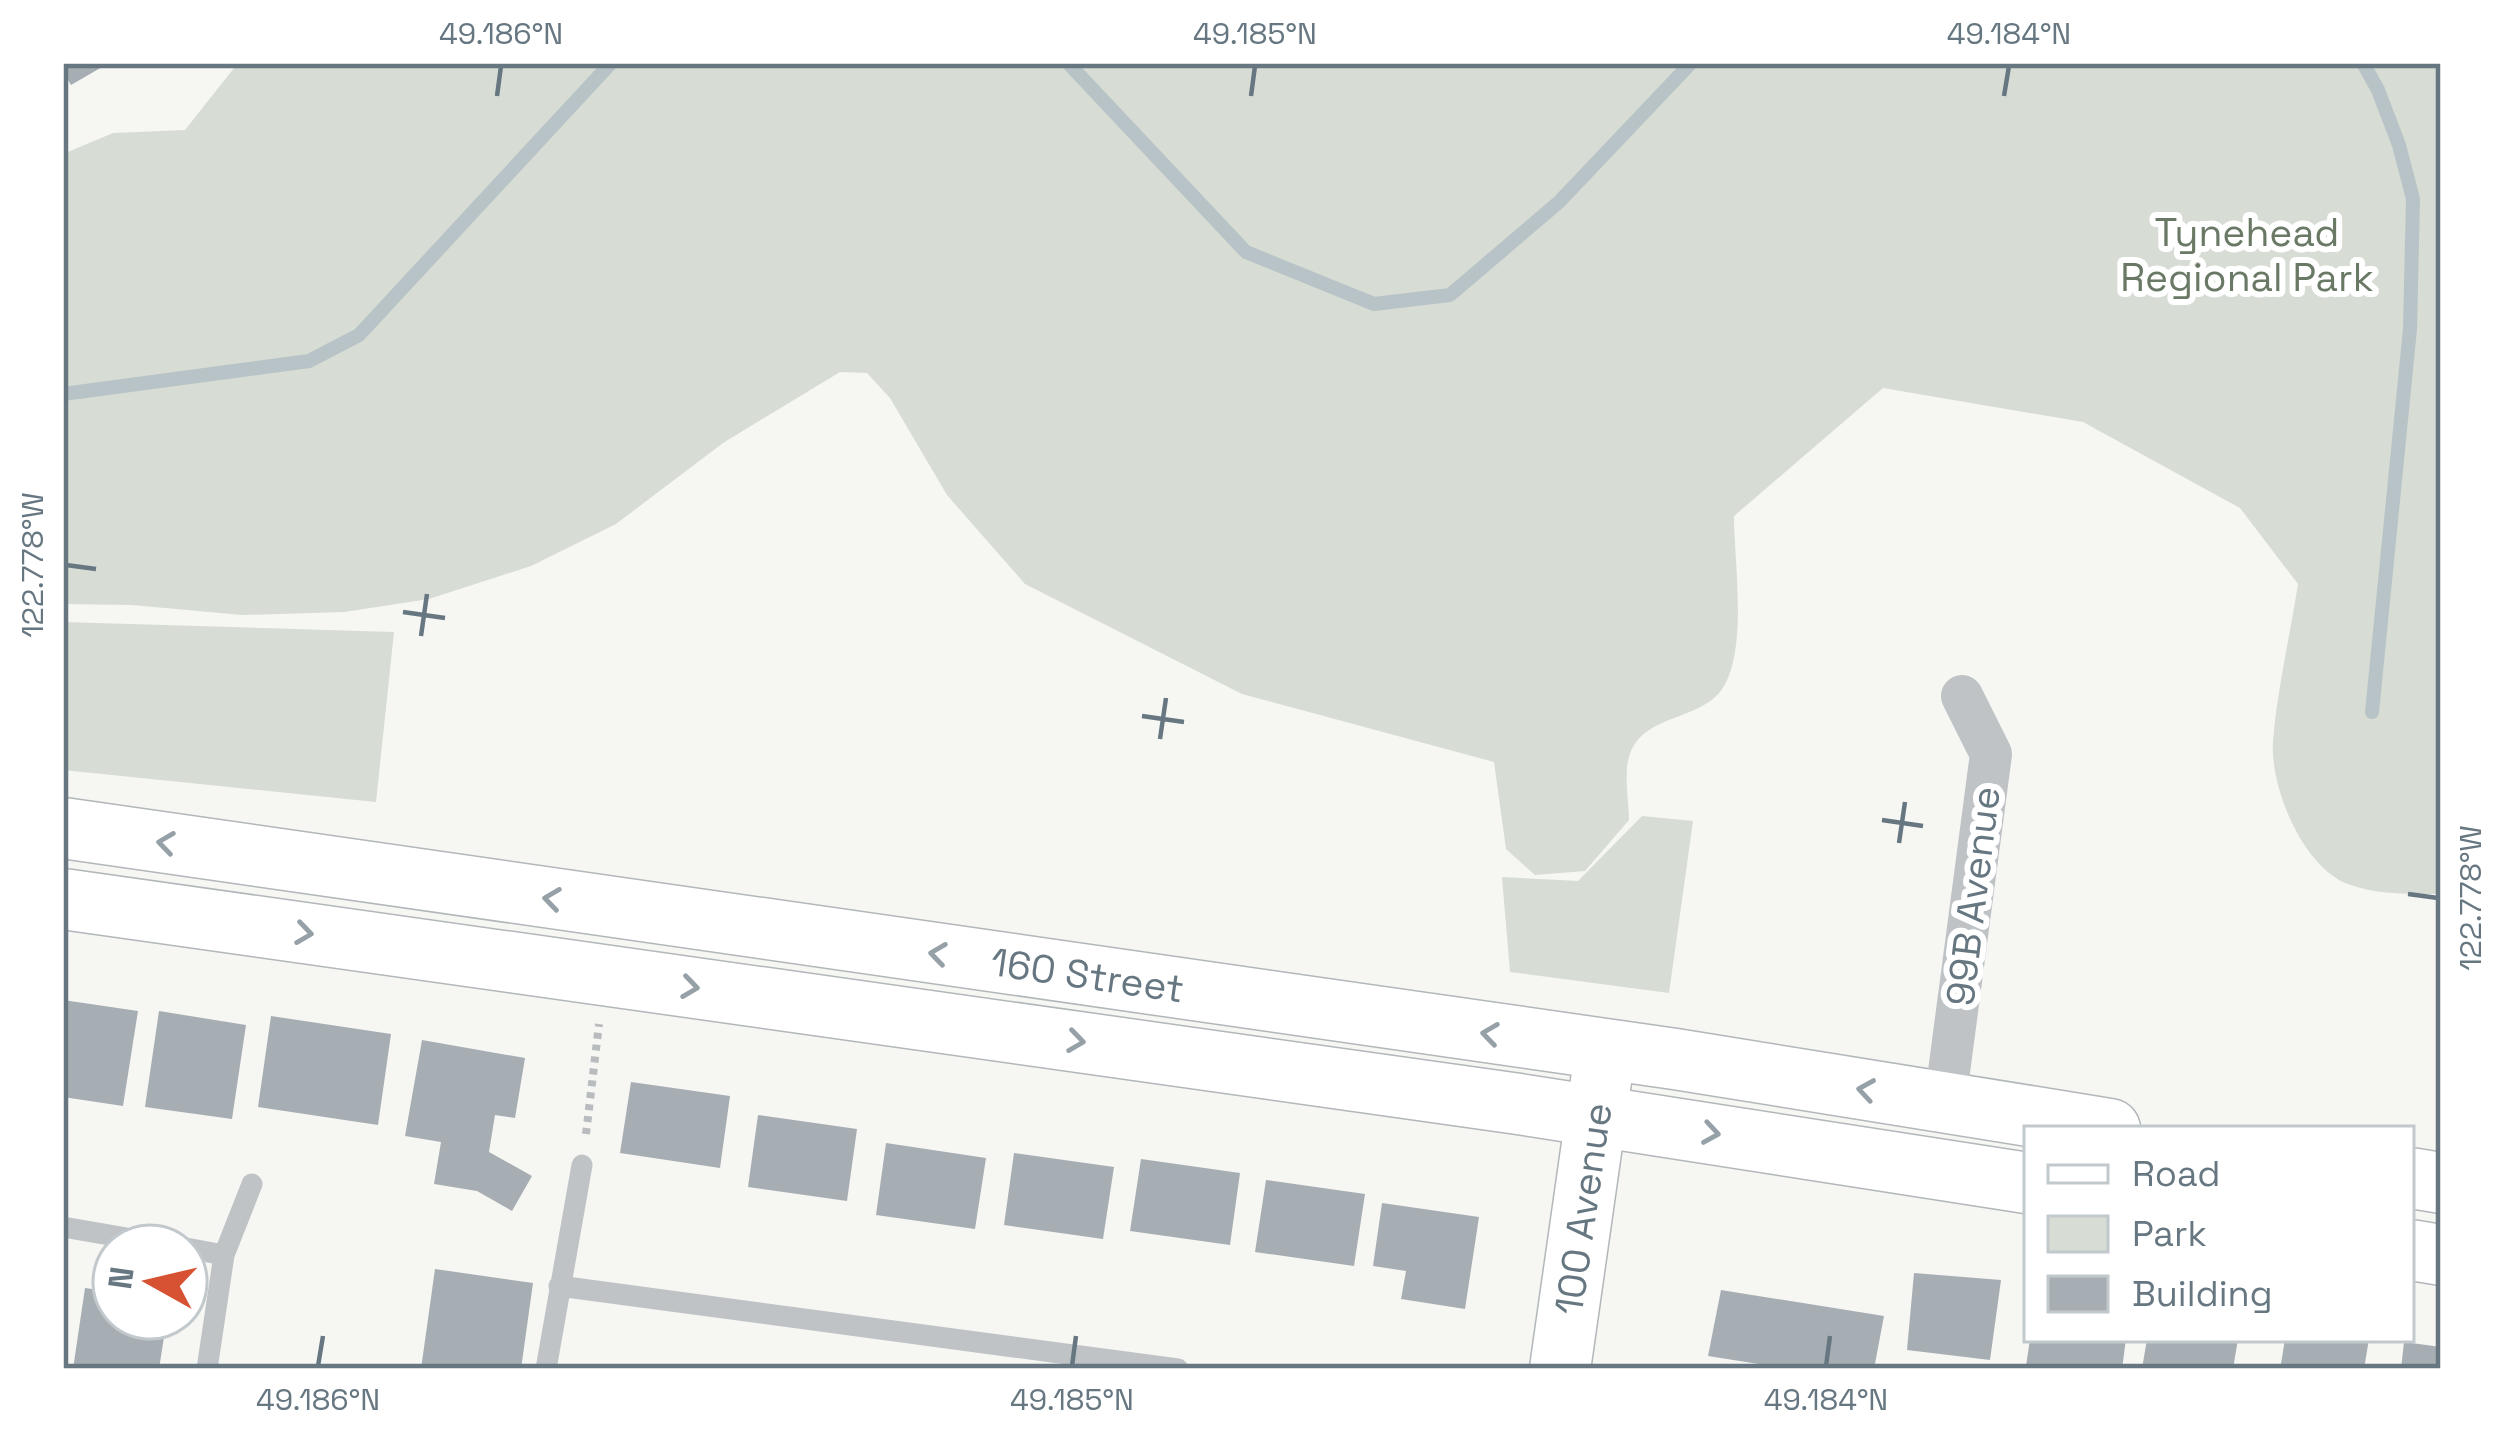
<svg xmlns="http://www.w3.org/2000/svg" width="2504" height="1432" font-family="'Space Grotesk',sans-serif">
	<rect width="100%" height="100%" fill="#f6f6f3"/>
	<path fill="#d7dcd4" d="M238,63H2441V894C2411,894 2376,895 2348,884C2303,867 2270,788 2273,742C2277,690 2290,636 2298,584L2240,508L2083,422L1883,388L1734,516C1734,561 1749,656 1720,692C1695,721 1644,715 1630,754C1623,771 1629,801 1629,820L1585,871L1535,875L1506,849L1494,762L1242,694L1025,584L947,495L890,398L867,373L840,372L723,443L616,524L531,566L429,599L344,612L242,615L132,605L63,604V154L113,133L185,130Z
		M63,622L394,632L376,802L63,770Z
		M1642,816L1693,821L1669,993L1510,972L1502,877L1578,881Z"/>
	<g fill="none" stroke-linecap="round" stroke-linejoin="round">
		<path stroke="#b8c3c7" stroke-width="14" d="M1068,63L1246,252L1374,304L1450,295L1559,202L1691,63
			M2363,63L2378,90L2399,145L2413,199L2410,329L2372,712
			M63,394L309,361L359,335L611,63"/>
	</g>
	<path fill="#a7aeb3" d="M63,63H109L71,85L68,80L63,83Z
		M63,1000L138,1011L123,1106L63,1097Z
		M159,1011L246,1025L232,1119L145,1107Z
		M271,1016L391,1034L378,1125L258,1107Z
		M422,1040L525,1058L515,1118L495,1115L489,1152L532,1176L512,1211L477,1191L434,1184L441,1142L405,1136Z
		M631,1082L730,1096L720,1168L620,1153Z
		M758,1115L857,1129L847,1201L748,1187Z
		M886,1143L986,1158L975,1229L876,1215Z
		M1014,1153L1114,1167L1103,1239L1004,1225Z
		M1141,1159L1240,1173L1230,1245L1130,1231Z
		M1266,1180L1365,1194L1354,1266L1255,1252Z
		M1382,1203L1479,1217L1465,1309L1401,1299L1406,1271L1373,1266Z
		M435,1269L533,1283L521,1369H421Z
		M1914,1273L2001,1280L1990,1360L1907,1350Z
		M85,1288L114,1292V1318H167L159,1369H73Z
		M1721,1290L1884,1316L1874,1369H1764L1765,1365L1708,1356Z
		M2030,1339H2126L2122,1369L2026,1366Z
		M2147,1339H2238L2233,1369H2142Z
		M2285,1339H2369L2364,1369L2281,1364Z
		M2404,1342L2441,1347V1369H2401Z"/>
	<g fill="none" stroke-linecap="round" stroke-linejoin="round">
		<g stroke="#b2b7ba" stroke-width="63">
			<g id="secondary">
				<path id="s1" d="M63,828L1675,1059L2110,1129"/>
				<path d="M63,899L1519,1104L2027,1183"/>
				<path d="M2411,1178L2441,1183"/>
				<path d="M2411,1250L2441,1255"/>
				<path id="s2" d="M1560,1369L1602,1074"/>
			</g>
		</g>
		<path stroke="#b9bcbe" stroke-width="8" stroke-dasharray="6 6" stroke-linecap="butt" d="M586,1134L599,1024"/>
		<path stroke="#bfc3c6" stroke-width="21" d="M63,1227L173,1246
			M186,1248L224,1255L207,1369
			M224,1255L252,1184
			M559,1286L1178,1369
			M546,1369L582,1165"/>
		<path stroke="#bfc3c6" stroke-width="42" d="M1945,1102L1991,754L1962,696"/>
		<use href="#secondary" stroke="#fff" stroke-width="60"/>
	</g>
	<defs><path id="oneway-chevron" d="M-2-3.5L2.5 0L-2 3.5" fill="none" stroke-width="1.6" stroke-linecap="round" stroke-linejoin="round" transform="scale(3)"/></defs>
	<g stroke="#95a0a7">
		<use href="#oneway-chevron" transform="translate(166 843) rotate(-172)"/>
		<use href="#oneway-chevron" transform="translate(552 899) rotate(-172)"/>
		<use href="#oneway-chevron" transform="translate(304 933) rotate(8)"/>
		<use href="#oneway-chevron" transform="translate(938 954) rotate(-172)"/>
		<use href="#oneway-chevron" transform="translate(690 987) rotate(8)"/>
		<use href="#oneway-chevron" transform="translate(1490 1034) rotate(-172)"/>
		<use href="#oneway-chevron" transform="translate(1076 1041) rotate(8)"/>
		<use href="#oneway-chevron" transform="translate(1866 1090) rotate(-171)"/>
		<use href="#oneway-chevron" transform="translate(1711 1133) rotate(9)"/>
	</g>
	<path fill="none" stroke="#677781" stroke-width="4.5" d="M497,96L501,66M1251,96L1255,66M2004,96L2009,66M66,565L96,569M403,612L445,618M421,636L427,594M1142,716L1184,722M1160,739L1166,698M1882,820L1923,826M1899,843L1905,802M2408,894L2438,898M318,1366L323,1336M1072,1366L1076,1336M1826,1366L1830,1336"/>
	<g text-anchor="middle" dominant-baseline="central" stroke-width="12" stroke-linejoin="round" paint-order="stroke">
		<g font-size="39" fill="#6a7965" stroke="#fff">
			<text x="2247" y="232">Tynehead<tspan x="2247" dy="45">Regional Park</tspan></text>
		</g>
		<g font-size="39" fill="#677781" stroke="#fff">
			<text transform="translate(1973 896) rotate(-83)">99B Avenue</text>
			<text stroke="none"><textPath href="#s1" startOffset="1035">160 Street</textPath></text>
			<text stroke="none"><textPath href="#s2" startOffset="162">100 Avenue</textPath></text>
		</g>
	</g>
	<rect width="2504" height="1432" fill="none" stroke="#ffffff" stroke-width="132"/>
	<rect x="2024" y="1126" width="390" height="216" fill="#ffffff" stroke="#c2c9cd" stroke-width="3"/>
	<rect x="2048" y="1165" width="60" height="18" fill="#ffffff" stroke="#c2c9cd" stroke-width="3"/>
	<text x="2132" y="1186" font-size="36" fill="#677781">Road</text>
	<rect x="2048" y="1216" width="60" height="36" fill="#d7dcd4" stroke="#c2c9cd" stroke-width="3"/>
	<text x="2132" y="1246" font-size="36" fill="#677781">Park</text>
	<rect x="2048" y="1276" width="60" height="36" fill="#a7aeb3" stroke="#c2c9cd" stroke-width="3"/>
	<text x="2132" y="1306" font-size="36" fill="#677781">Building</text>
	<g transform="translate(150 1282) rotate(278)"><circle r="57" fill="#ffffff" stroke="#c2c9cd" stroke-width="3"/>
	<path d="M0-9L21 45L0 30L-21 45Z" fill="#d65232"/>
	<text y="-18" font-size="33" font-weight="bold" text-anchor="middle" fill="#677781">N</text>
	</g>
	<rect x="66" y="66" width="2372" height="1300" fill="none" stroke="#677781" stroke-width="4.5"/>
	<g font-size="30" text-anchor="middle" fill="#677781">
		<text x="501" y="44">49.186°N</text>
		<text x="1255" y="44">49.185°N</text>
		<text x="2009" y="44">49.184°N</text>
		<text transform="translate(33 565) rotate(-90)" y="10">122.778°W</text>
		<text transform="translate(2471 898) rotate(-90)" y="10">122.778°W</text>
		<text x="318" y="1410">49.186°N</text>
		<text x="1072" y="1410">49.185°N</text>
		<text x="1826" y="1410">49.184°N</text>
	</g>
</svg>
